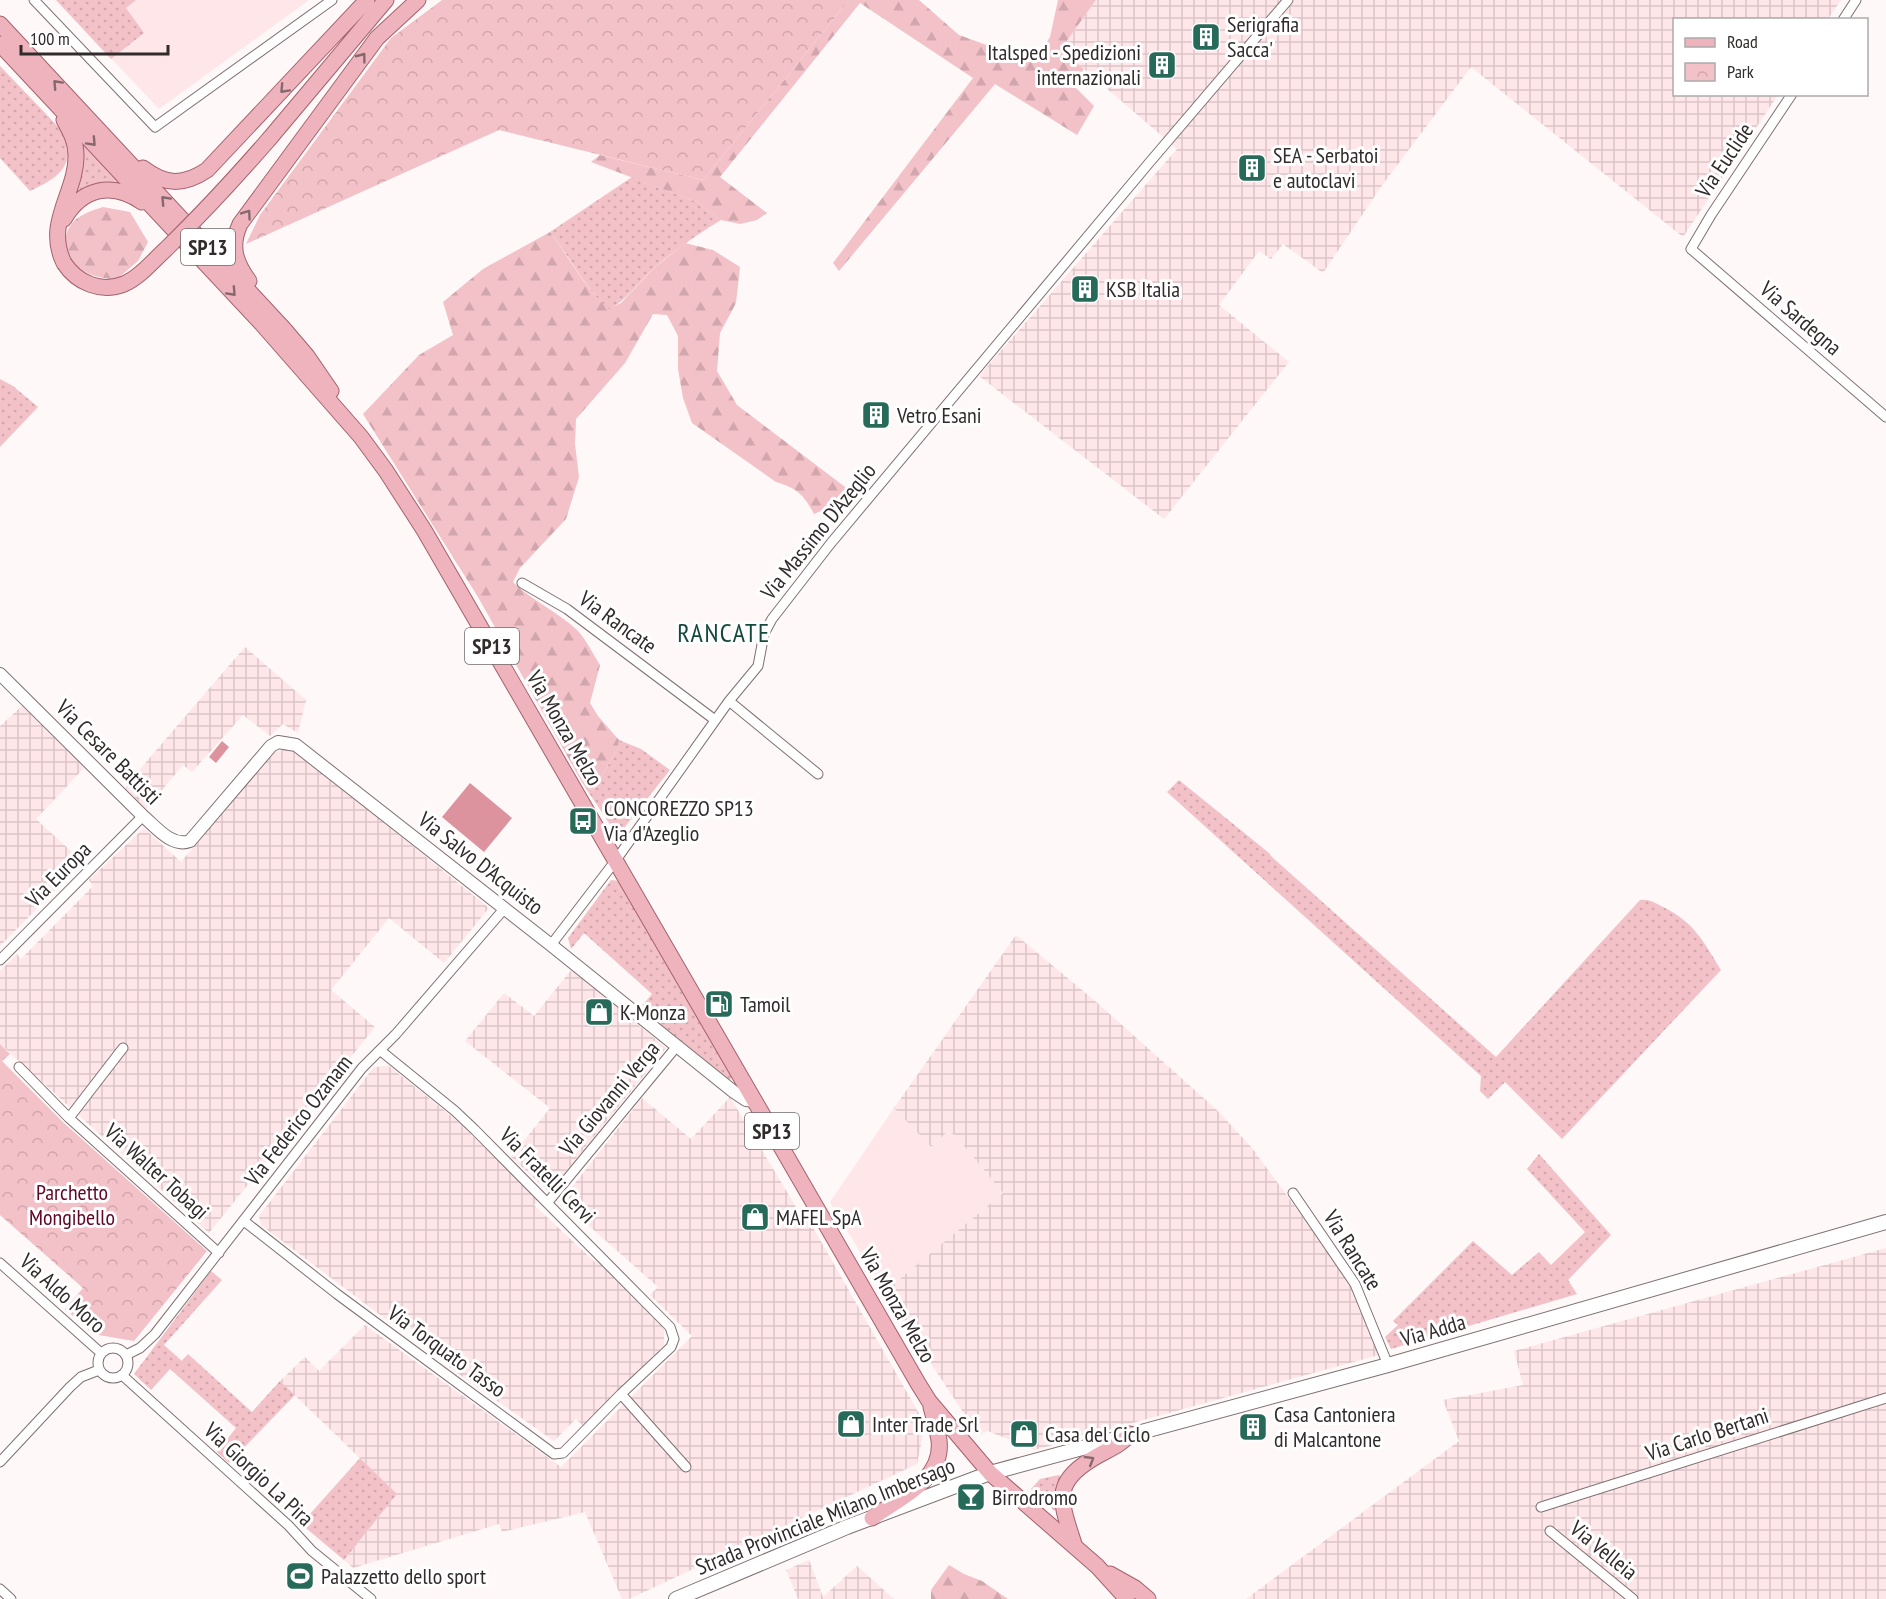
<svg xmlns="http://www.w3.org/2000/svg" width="1886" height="1599" font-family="'PT Sans Narrow',sans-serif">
	<defs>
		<pattern id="industrial-grid" width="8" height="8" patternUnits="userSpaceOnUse" patternTransform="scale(1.5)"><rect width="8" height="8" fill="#ffe6e9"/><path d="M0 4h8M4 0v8" fill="none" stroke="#dbc5c8"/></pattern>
		<pattern id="grass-dots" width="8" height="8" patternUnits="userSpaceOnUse" patternTransform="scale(1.5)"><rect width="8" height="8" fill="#f3c1c8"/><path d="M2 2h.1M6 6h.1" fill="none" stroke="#d1a6ac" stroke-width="1.8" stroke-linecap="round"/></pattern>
		<pattern id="forest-firs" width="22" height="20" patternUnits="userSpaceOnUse" patternTransform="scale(1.5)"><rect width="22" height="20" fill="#f3c1c8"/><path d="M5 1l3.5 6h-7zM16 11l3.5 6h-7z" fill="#d1a6ac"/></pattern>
		<pattern id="park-crowns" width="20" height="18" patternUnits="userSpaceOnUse" patternTransform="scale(1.5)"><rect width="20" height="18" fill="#f3c1c8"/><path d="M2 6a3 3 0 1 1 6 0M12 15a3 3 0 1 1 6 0" fill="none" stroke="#d1a6ac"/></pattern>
	</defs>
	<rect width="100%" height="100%" fill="#fef8f8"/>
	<path fill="#ffe6e9" d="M56,0H309L159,109Z
		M894,1108L931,1147L947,1132L955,1135L1003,1193L884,1292L830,1202Z"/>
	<path fill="url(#industrial-grid)" d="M1096,0H1841L1828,19L1674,20V94L1778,95L1683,237L1471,67L1383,184L1323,273L1283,244L1271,259L1259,251L1219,305L1289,362L1164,519L979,376L1177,149L1061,49Z
		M245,647L306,700L298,733L283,724L270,736L243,715L192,772L183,765L146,809L126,789L128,783Z
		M24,704L84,768L36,819L83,862L0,946V726Z
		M292,748L489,908L444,963L389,918L331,990L375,1027L209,1233L0,1044V971L17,954L21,959L93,886L89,880L144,828L181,862L271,753Z
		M1016,935L1094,1000L1217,1110L1252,1148L1350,1281L1379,1355L1035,1450L988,1431L978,1435L884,1292L1003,1193L955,1135L947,1132L931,1147L894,1108Z
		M572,969L666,1048L549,1192L511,1157L550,1108L465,1041L504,993L534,1016Z
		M389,1066L455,1119L539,1200L534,1205L595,1262L598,1259L664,1328V1345L583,1426L576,1419L554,1441L449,1367L454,1360L400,1320L396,1327L261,1225L259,1216L374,1067Z
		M730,1097L799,1212L803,1210L925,1424L917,1464L629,1599H622L585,1512L502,1532L499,1524L353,1568L344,1560L397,1494L280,1381L305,1357L319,1371L365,1325L561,1467L692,1336L650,1295L658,1287L561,1201L642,1098L691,1139Z
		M1886,1248V1599H1246L1459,1441L1443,1400L1523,1385L1514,1351Z
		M809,1560L823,1597L857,1566L894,1599H798L786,1570Z"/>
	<path fill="url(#grass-dots)" d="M56,0H136L126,8L144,33L111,59Z
		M0,66L68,137C72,170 57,178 30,191L0,158Z
		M79,136L129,190L73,200Z
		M632,177L697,202L721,220C697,235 674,250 653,269C638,283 627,299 609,310C584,287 571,258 550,232Z
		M0,379L13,386L38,407L0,447Z
		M619,740L641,749L670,770L624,828L613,829L583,784L593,791L618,748Z
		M1179,780L1269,853L1272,857L1496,1057L1640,900C1649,899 1655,903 1663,907C1695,923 1703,941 1721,970L1562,1139L1505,1082L1488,1099L1480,1091L1481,1076L1167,792Z
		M611,880L620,881L735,1074L730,1080L640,1008L652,994L584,933L571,949L568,938Z
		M1539,1154L1611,1235L1568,1280L1577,1294L1391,1349L1385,1337L1398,1325L1393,1321L1473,1241L1512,1275L1539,1252L1551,1265L1585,1232L1527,1169Z
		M211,1271L222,1280L164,1345L182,1361L188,1354L252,1412L280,1381L295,1395L229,1463L217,1452L236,1428L170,1369L151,1390L134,1374Z
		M360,1458L397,1494L344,1560L301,1524Z
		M1059,1475L1063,1478L1055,1511L1031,1489L1040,1479Z"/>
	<path fill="url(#forest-firs)" d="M849,0H919L959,35L995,48L1022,62H1035L1050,37L1058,0H1096L1061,49L1084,69L1072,84L1094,106L1077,135L995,84L839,271L833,263L973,78L860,3L720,177L767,213L757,220L740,224L721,220L697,202L591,162L600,155L703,180Z
		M103,207L130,212L148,242L138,261L116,280C105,278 93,277 84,271C69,263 60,241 70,226C77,215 91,211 103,207Z
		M550,232C570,258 584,288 609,309L621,303L653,269L685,243L713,250L740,267L736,303L720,333L717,371L737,405L853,493L832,506L814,514C804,495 797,488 776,482L692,423L683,398L678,369V336L667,315L653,314L625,363L576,419L575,444L579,477L566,519L520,568L513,582C532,601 557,611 577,630C586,639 593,654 600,665L590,703L598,716L619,740L618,748L593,791L583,784L478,597L363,414L419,355L453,335L443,302L483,269Z
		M949,1565L964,1574L982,1581L1008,1599H931V1590Z"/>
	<path fill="url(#park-crowns)" d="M442,0H849L703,180L499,130L246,244L260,215L391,38Z
		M0,1044L10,1054L2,1061L64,1123L207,1251L134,1341L93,1334L65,1309L83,1288L0,1215Z"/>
	<path fill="#dc939e" d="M222,741L229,747L216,763L209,757Z
		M470,783L512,818L484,852L442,817Z"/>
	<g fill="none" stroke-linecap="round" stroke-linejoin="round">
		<g stroke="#7e7071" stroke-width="11">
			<path id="minor" d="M34,0L155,127L332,0
				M1843,20L1856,0
				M1792,94L1711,215L1691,249L1886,417
				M522,583L567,609L715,720
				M729,701L818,774
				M551,945L616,860L729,701L758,666L764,634L772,619L831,543L1149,163L1288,0
				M0,960L143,816
				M19,1067L69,1118L219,1253
				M69,1118L123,1048
				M1293,1193L1355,1284L1388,1365
				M548,1202L677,1046
				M244,1221L337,1294L554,1454L563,1453L621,1394L671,1347L674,1339L670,1327L475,1130L455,1111L381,1051
				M0,1263L101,1353
				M98 1363a15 15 0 1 1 30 0a15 15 0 1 1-30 0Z
				M126,1355L140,1348L155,1334L362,1068L396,1034L504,909
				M122,1375L288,1525L312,1551L371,1599
				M621,1394L686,1467
				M0,1462L70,1387L81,1377L99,1370
				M1541,1507L1886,1398
				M1550,1531L1633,1599
				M0,1589L11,1599"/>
		</g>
		<g stroke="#7e7071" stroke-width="14">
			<path id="tertiary" d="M0,674L143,816C156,827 172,848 190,841L271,746L278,742L296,745L551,945L734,1092L746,1100L755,1101"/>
		</g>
		<g stroke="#7e7071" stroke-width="16">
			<path id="secondary" d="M676,1599L847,1527L990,1473L1388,1365L1886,1222"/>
		</g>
		<g stroke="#a4626d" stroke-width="17">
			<path id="primary" d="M0,24L284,329L307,356L331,391
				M0,44L262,324L361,437L386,471L424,530L919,1385L929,1401L990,1473L1097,1566L1127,1599
				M64,120C70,131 76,141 76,155C77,192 44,223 64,263
				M270,138L386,0
				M143,168C165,185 183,186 207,170L367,0
				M64,219C82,188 112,181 142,202
				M249,281C235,262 230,246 240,224L377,38L418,0
				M872,1518C899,1498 944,1480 939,1440C937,1429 934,1418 931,1407
				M1075,1547C1060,1500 1050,1482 1099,1455C1110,1449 1122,1444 1130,1434
				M1110,1574L1135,1588L1148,1599"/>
		</g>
		<use href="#minor" stroke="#fff" stroke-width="9"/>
		<use href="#tertiary" stroke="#fff" stroke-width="12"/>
		<use href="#secondary" stroke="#fff" stroke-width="14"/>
		<use href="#primary" stroke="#eeb3bd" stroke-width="15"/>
		<g stroke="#a4626d" stroke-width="17" stroke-linecap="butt">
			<path id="primary-bridge" d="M64,263C77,283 101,293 124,284C140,277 153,261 166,249C203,213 237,176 270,138"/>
		</g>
		<use href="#primary-bridge" stroke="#eeb3bd" stroke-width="15"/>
	</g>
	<defs><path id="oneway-chevron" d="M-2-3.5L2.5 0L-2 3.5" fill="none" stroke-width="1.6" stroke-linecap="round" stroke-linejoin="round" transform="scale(1.5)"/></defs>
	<g stroke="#86686d">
		<use href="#oneway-chevron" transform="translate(362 57) rotate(-53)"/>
		<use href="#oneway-chevron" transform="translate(57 84) rotate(-133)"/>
		<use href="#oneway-chevron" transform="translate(284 89) rotate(133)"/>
		<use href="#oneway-chevron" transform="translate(92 142) rotate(47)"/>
		<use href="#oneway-chevron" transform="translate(165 200) rotate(-133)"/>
		<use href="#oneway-chevron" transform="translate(247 214) rotate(-55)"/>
		<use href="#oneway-chevron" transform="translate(232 292) rotate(47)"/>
		<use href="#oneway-chevron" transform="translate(1090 1460) rotate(-31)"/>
	</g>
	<defs>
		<g id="building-square" transform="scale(1.5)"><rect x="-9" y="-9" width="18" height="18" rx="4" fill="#286a5a" stroke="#fff"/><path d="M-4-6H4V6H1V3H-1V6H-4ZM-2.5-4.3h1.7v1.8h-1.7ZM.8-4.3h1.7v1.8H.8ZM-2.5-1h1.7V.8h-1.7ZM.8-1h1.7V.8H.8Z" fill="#fff"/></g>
		<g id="bus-square" transform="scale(1.5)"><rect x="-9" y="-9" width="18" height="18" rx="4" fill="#286a5a" stroke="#fff"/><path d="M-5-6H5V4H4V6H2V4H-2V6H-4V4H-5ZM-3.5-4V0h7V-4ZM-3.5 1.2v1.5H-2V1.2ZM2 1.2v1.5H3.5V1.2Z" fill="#fff"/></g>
		<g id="fuel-square" transform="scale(1.5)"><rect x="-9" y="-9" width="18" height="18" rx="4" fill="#286a5a" stroke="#fff"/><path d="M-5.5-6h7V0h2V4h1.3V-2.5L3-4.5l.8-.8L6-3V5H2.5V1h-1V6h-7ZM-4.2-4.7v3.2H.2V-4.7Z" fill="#fff"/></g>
		<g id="shop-square" transform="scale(1.5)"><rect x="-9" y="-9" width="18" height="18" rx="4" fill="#286a5a" stroke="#fff"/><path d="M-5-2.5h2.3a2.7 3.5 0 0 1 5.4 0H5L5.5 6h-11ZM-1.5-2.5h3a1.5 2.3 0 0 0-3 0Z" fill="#fff"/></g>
		<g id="bar-square" transform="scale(1.5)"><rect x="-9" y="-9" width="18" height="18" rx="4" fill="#286a5a" stroke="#fff"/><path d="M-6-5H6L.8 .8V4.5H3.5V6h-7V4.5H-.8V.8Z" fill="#fff"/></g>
		<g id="stadium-square" transform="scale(1.5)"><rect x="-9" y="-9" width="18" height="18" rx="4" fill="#286a5a" stroke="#fff"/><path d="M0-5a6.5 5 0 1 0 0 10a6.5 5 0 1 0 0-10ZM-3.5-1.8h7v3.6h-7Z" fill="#fff"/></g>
	</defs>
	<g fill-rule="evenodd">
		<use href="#building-square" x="1206" y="37"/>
		<use href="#building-square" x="1162" y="65"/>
		<use href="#building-square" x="1252" y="168"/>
		<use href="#building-square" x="1085" y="289"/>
		<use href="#building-square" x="876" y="415"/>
		<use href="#bus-square" x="583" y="821"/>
		<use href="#fuel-square" x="719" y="1004"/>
		<use href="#shop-square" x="599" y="1012"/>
		<use href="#shop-square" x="755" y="1217"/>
		<use href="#shop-square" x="851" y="1424"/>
		<use href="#building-square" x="1253" y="1427"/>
		<use href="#shop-square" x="1024" y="1434"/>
		<use href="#bar-square" x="971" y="1497"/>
		<use href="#stadium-square" x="300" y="1576"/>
	</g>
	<g text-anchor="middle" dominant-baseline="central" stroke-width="6" stroke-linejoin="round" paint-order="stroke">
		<g fill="#fff" stroke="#6f6b6b" stroke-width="1.5">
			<rect x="181" y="229" width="54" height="36" rx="4.5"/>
			<rect x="465" y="628" width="54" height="36" rx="4.5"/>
			<rect x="745" y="1113" width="54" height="36" rx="4.5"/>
		</g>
		<g font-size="21" font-weight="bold" fill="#312b2b">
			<text x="208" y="247">SP13</text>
			<text x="492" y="646">SP13</text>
			<text x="772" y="1131">SP13</text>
		</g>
		<g font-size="22" fill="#312b2b" stroke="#fff" text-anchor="start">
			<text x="1227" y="24">Serigrafia<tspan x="1227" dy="25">Sacca'</tspan></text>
			<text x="1141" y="52" text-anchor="end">Italsped - Spedizioni<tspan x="1141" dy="25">internazionali</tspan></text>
			<text x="1273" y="155">SEA - Serbatoi<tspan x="1273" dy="25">e autoclavi</tspan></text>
			<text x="1106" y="289">KSB Italia</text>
			<text x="897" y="415">Vetro Esani</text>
			<text x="604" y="808">CONCOREZZO SP13<tspan x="604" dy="25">Via d'Azeglio</tspan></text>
			<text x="740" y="1004">Tamoil</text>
			<text x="620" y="1012">K-Monza</text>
			<text x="776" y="1217">MAFEL SpA</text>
			<text x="1274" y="1414">Casa Cantoniera<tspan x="1274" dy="25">di Malcantone</tspan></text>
			<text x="872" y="1424">Inter Trade Srl</text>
			<text x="1045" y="1434">Casa del Ciclo</text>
			<text x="992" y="1497">Birrodromo</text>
			<text x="321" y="1576">Palazzetto dello sport</text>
		</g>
		<g font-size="22" fill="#312b2b" stroke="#fff">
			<text transform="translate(1724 160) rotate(-56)">Via Euclide</text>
			<text transform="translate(1801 318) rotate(41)">Via Sardegna</text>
			<text transform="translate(818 531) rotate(-51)">Via Massimo D'Azeglio</text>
			<text transform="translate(618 622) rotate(36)">Via Rancate</text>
			<text transform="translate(565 728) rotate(60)">Via Monza Melzo</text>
			<text transform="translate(109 752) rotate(45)">Via Cesare Battisti</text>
			<text transform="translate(481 863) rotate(38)">Via Salvo D'Acquisto</text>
			<text transform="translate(58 874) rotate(-45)">Via Europa</text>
			<text transform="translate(609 1098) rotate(-50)">Via Giovanni Verga</text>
			<text transform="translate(298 1120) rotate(-52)">Via Federico Ozanam</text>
			<text transform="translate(157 1171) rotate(42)">Via Walter Tobagi</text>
			<text transform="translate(548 1175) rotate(45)">Via Fratelli Cervi</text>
			<text transform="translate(1353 1250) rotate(58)">Via Rancate</text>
			<text transform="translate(63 1293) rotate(42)">Via Aldo Moro</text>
			<text transform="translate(898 1305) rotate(60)">Via Monza Melzo</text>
			<text transform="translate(1433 1330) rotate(-16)">Via Adda</text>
			<text transform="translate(447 1351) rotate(36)">Via Torquato Tasso</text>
			<text transform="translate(1707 1434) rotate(-18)">Via Carlo Bertani</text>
			<text transform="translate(259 1474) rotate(43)">Via Giorgio La Pira</text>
			<text transform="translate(825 1516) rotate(-22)">Strada Provinciale Milano Imbersago</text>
			<text transform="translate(1604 1550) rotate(39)">Via Velleia</text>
		</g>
		<g font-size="22" fill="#610725" stroke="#fff">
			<text x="72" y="1192">Parchetto<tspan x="72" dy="25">Mongibello</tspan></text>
		</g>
		<g font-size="26" letter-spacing="1.5" fill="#144a3e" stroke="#fff">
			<text x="724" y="632">RANCATE</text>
		</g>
	</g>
	<rect x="1673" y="18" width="195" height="78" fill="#ffffff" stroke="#adaaaa" stroke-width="1.5"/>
	<rect x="1685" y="38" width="30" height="9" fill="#eeb3bd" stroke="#adaaaa" stroke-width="1.5"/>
	<text x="1727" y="48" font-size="18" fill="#312b2b">Road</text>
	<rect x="1685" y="63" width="30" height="18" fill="url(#park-crowns)" stroke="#adaaaa" stroke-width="1.5"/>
	<text x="1727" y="78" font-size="18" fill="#312b2b">Park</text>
	<path d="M21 45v9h147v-9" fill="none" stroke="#312b2b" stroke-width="3"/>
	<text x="30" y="45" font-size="18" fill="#312b2b" stroke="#ffffff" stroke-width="4.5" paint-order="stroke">100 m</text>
</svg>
